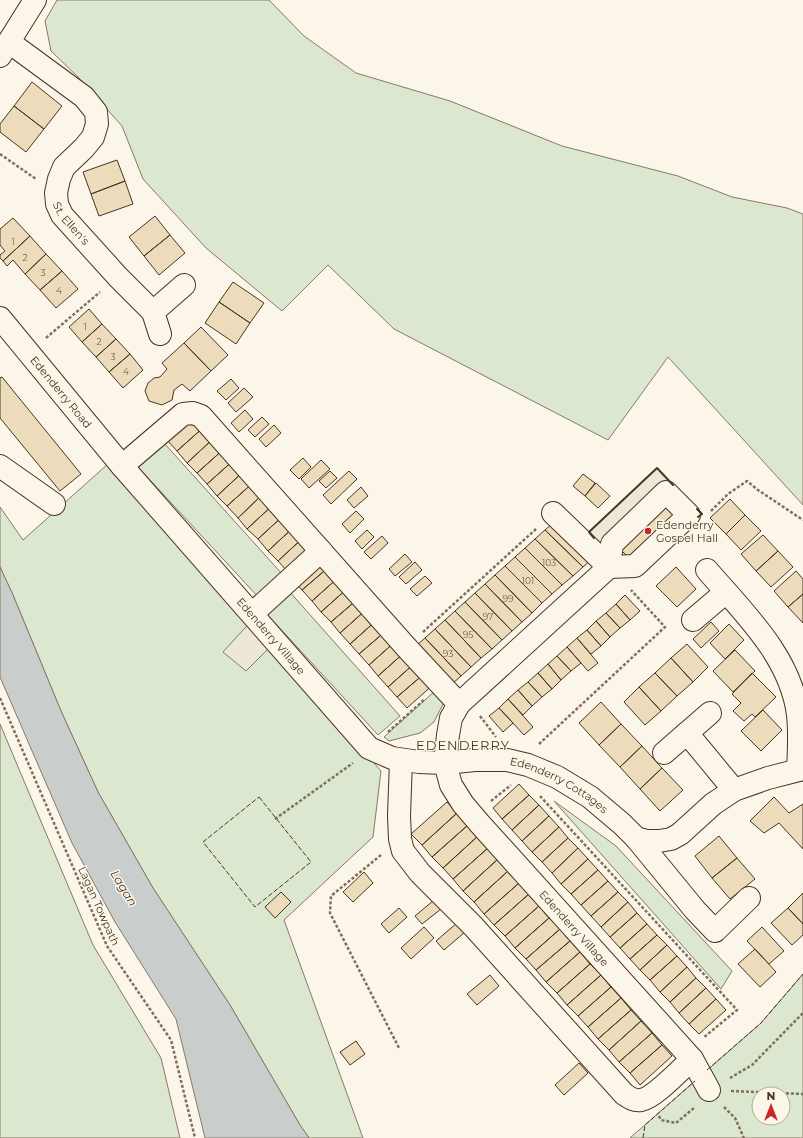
<svg xmlns="http://www.w3.org/2000/svg" width="803" height="1138" font-family="Montserrat,sans-serif">
	<rect width="100%" height="100%" fill="#fbf6e9"/>
	<path fill="#dce7d0" stroke="#887966" fill-rule="evenodd" d="M57,0H269L304,36L356,73L450,101L562,146L678,176L732,197L787,208L803,214V505L668,357L608,440L394,329L328,265L282,311L206,248L143,179L122,126L79,78L51,51L45,21Z
		M164,443L283,575L260,599L138,467Z
		M109,463L381,771L373,837L284,920L363,1138H309L300,1125L230,1005L153,888L98,792L61,711L13,595L0,567V507L23,540Z
		M288,590L400,716L378,735L265,612Z
		M436,690L446,698L434,722L420,733L389,741L384,737Z
		M0,724L93,945L161,1058L180,1138H0Z
		M554,801L616,846L732,971L721,989Z
		M803,974V1138H630L761,1023ZM759,1094H783V1118H759Z"/>
	<path fill="#ede7d9" stroke="#887966" d="M657,468L671,482L602,547L589,532Z
		M255,617L276,641L246,671L223,652Z"/>
	<path fill="#c9cecd" stroke="#887966" d="M0,567L13,595L61,711L98,792L153,888L230,1005L300,1125L309,1138H205L176,1019L115,922L72,843L0,677Z"/>
	<path fill="#ecdcbc" stroke="#4a3520" d="M32,82L62,106L44,129L14,106Z
		M14,106L44,129L26,152L0,132V124Z
		M117,160L125,181L91,194L83,172Z
		M125,181L133,204L99,216L91,194Z
		M155,216L170,235L144,256L129,237Z
		M13,218L30,236L3,261L0,258V255L5,251L0,245V229Z
		M170,235L185,253L159,275L144,256Z
		M30,236L46,254L25,274L13,260L7,266L3,261Z
		M46,254L62,271L40,290L25,274Z
		M62,271L78,289L56,308L40,290Z
		M233,282L264,303L250,323L219,302Z
		M219,302L250,323L236,344L205,323Z
		M89,309L102,324L82,342L69,327Z
		M102,324L116,339L96,357L82,342Z
		M201,327L228,355L211,371L184,343Z
		M116,339L130,354L109,372L96,357Z
		M184,343L211,371L190,391L182,384L174,390L172,400L162,405L149,401L145,391L148,383L154,378L160,377L167,369L162,363Z
		M130,354L143,370L123,388L109,372Z
		M2,377L81,474L60,491L0,418V378Z
		M231,379L239,388L226,400L217,391Z
		M244,388L253,397L236,412L228,403Z
		M245,410L253,419L239,432L231,423Z
		M195,415L205,426L177,451L167,440Z
		M262,417L269,424L255,437L248,430Z
		M274,425L281,433L266,447L259,439Z
		M205,426L215,437L187,463L177,451Z
		M215,437L225,448L197,473L187,463Z
		M225,448L235,459L207,484L197,473Z
		M303,458L311,467L299,479L290,470Z
		M235,459L245,470L217,496L207,484Z
		M321,460L330,469L309,488L301,479Z
		M245,470L255,481L227,506L217,496Z
		M330,471L337,478L326,488L319,481Z
		M349,471L357,479L331,504L323,495Z
		M583,474L595,483L585,496L573,486Z
		M255,481L265,492L238,518L227,506Z
		M596,483L610,496L598,508L585,496Z
		M361,487L368,496L354,508L347,500Z
		M265,492L275,503L247,529L238,518Z
		M730,499L745,515L726,534L710,518Z
		M665,502L679,516L631,560L618,547Z
		M275,503L285,514L258,539L247,529Z
		M356,511L364,519L350,533L342,524Z
		M285,514L296,525L268,551L258,539Z
		M745,515L761,531L741,550L726,534Z
		M555,521L593,558L583,567L545,530Z
		M296,525L305,536L278,561L268,551Z
		M367,530L374,537L362,549L355,541Z
		M545,530L583,567L573,576L535,539Z
		M763,535L778,551L756,571L741,554Z
		M305,536L315,547L288,572L278,561Z
		M382,536L388,543L371,559L364,552Z
		M535,539L573,576L562,585L525,548Z
		M525,548L562,585L552,594L515,557Z
		M778,551L793,567L771,587L756,571Z
		M405,554L412,562L395,576L389,569Z
		M321,555L330,566L302,590L293,580Z
		M515,557L552,594L542,603L505,566Z
		M415,562L422,570L406,584L399,577Z
		M330,566L340,576L312,601L302,590Z
		M505,566L542,603L532,613L495,575Z
		M676,567L696,589L677,607L656,586Z
		M796,571L803,579V594L788,607L774,591Z
		M495,575L532,613L522,622L485,584Z
		M340,576L349,587L321,612L312,601Z
		M425,576L432,583L417,596L410,589Z
		M485,584L522,622L512,631L475,593Z
		M349,587L359,598L331,622L321,612Z
		M475,593L512,631L502,640L465,602Z
		M803,594V623L788,607Z
		M625,595L640,611L630,620L616,604Z
		M359,598L368,608L340,633L331,622Z
		M465,602L502,640L492,649L455,611Z
		M616,604L630,620L620,628L606,613Z
		M368,608L378,619L350,644L340,633Z
		M455,611L492,649L481,658L445,620Z
		M606,613L620,628L610,637L596,621Z
		M378,619L387,630L359,654L350,644Z
		M445,620L481,658L471,667L435,629Z
		M596,621L610,637L601,646L587,630Z
		M711,622L719,631L701,648L693,639Z
		M729,624L744,640L725,659L710,643Z
		M435,629L471,667L461,676L425,638Z
		M387,630L397,640L369,665L359,654Z
		M587,630L601,646L591,654L577,638Z
		M425,638L461,676L451,685L415,647Z
		M577,638L598,663L588,671L567,647Z
		M397,640L406,651L378,676L369,665Z
		M687,644L708,667L693,682L671,658Z
		M567,647L581,663L571,671L557,656Z
		M735,650L755,671L733,692L713,671Z
		M406,651L416,662L388,687L378,676Z
		M557,656L571,671L561,680L548,664Z
		M671,658L693,682L677,696L655,673Z
		M416,662L425,673L397,697L388,687Z
		M548,664L561,680L552,689L538,673Z
		M425,673L435,683L407,708L397,697Z
		M538,673L552,689L542,697L528,682Z
		M655,673L677,696L661,711L639,687Z
		M752,673L776,697L755,717L752,714L744,721L733,711L741,703L732,694Z
		M528,682L542,697L532,706L518,690Z
		M639,687L661,711L645,725L624,702Z
		M518,690L532,706L523,715L508,699Z
		M508,699L533,727L524,735L499,708Z
		M601,702L621,724L599,745L579,723Z
		M499,708L513,723L503,732L489,716Z
		M763,710L782,730L761,751L741,731Z
		M621,724L642,746L620,767L599,745Z
		M642,746L662,768L640,789L620,767Z
		M662,768L683,790L660,811L640,789Z
		M519,784L529,795L502,819L493,808Z
		M529,795L539,805L512,830L502,819Z
		M774,797L789,813L803,804V849L779,823L764,833L750,821Z
		M447,802L457,813L422,845L411,834Z
		M539,805L549,816L522,841L512,830Z
		M457,813L468,825L432,857L422,845Z
		M549,816L559,827L532,852L522,841Z
		M468,825L478,836L443,868L432,857Z
		M559,827L568,838L542,862L532,852Z
		M478,836L488,848L453,879L443,868Z
		M719,836L737,858L712,878L695,856Z
		M568,838L578,848L552,873L542,862Z
		M488,848L498,859L463,891L453,879Z
		M578,848L588,859L561,884L552,873Z
		M737,858L755,879L730,899L712,878Z
		M498,859L508,871L474,902L463,891Z
		M588,859L598,870L571,894L561,884Z
		M598,870L608,881L581,905L571,894Z
		M508,871L519,883L484,914L474,902Z
		M364,872L373,883L353,902L343,892Z
		M608,881L618,892L591,916L581,905Z
		M519,883L529,894L494,925L484,914Z
		M281,892L291,902L275,918L265,907Z
		M618,892L628,902L601,927L591,916Z
		M803,893V924L788,908Z
		M529,894L539,906L505,936L494,925Z
		M434,900L441,909L422,924L415,916Z
		M628,902L637,913L610,937L601,927Z
		M539,906L549,918L515,948L505,936Z
		M399,908L407,917L389,933L381,924Z
		M788,908L803,924V935L792,945L771,923Z
		M637,913L647,924L620,948L610,937Z
		M549,918L560,929L526,959L515,948Z
		M457,923L465,932L444,950L436,941Z
		M647,924L657,935L630,959L620,948Z
		M424,927L434,938L411,959L401,948Z
		M762,927L784,951L769,964L747,941Z
		M560,929L570,941L536,970L526,959Z
		M657,935L667,945L640,970L630,959Z
		M570,941L580,952L546,982L536,970Z
		M667,945L677,956L650,980L640,970Z
		M755,949L776,972L760,987L738,964Z
		M580,952L590,964L557,993L546,982Z
		M677,956L687,967L660,992L650,980Z
		M590,964L601,975L567,1005L557,993Z
		M687,967L696,978L670,1002L660,992Z
		M490,975L499,986L477,1005L467,994Z
		M601,975L611,987L578,1016L567,1005Z
		M696,978L706,988L679,1013L670,1002Z
		M611,987L621,998L588,1027L578,1016Z
		M706,988L716,999L689,1024L679,1013Z
		M621,998L631,1010L598,1039L588,1027Z
		M716,999L726,1010L699,1034L689,1024Z
		M631,1010L641,1021L609,1050L598,1039Z
		M641,1021L652,1033L619,1062L609,1050Z
		M652,1033L662,1045L630,1073L619,1062Z
		M356,1041L365,1054L350,1065L340,1052Z
		M662,1045L672,1056L640,1085L630,1073Z
		M579,1063L588,1073L564,1095L555,1085Z"/>
	<g fill="none" stroke-linecap="round" stroke-linejoin="round">
		<g stroke="#4a3520" stroke-width="24">
			<g id="minor">
				<path id="s1" d="M9,42L84,97L96,112L97,124L93,137L84,148L64,167L59,179L56,193L57,204L62,215L118,277L153,312L160,334"/>
				<path d="M0,56L35,0"/>
				<path d="M153,312L184,285"/>
				<path id="s2" d="M0,318L122,466L369,748L392,758L419,762L445,763L451,785L463,804L480,824L692,1059L709,1090"/>
				<path d="M0,466L54,504"/>
				<path d="M122,466L183,414L193,413L201,416L406,647L459,704"/>
				<path d="M553,513L609,567L635,566L689,515L666,492L612,544L609,567"/>
				<path id="s3" d="M609,567L459,704L451,718L448,735L445,763L475,760H507L528,765L557,777L590,797L622,824L636,838L647,841H659L671,839L680,834L713,804L734,790L768,778L803,769"/>
				<path d="M707,570C744,613 791,657 798,715C800,733 799,752 798,770"/>
				<path d="M252,614L321,551"/>
				<path d="M693,620L726,592"/>
				<path d="M687,733L734,790"/>
				<path d="M664,753L710,713"/>
				<path d="M401,760L399,816L400,839L403,851L420,873L473,926L624,1094C630,1098 634,1101 641,1100C654,1098 682,1068 692,1059"/>
				<path d="M636,838L695,910L715,931L749,898"/>
			</g>
		</g>
		<path stroke="#7f6f5c" stroke-width="2.5" stroke-dasharray="3 2" stroke-linecap="butt" d="M0,154L36,179
			M46,338L100,292
			M711,511L728,494L747,481L758,490L803,520
			M423,632L536,529
			M0,698L107,946L171,1040L195,1138
			M480,716L496,737
			M388,732L425,699
			M539,744L665,627L631,590
			M540,796L737,1010L703,1038
			M491,801L511,785
			M275,819L353,763
			M381,855L331,896L330,913L399,1048
			M730,1078L752,1065L803,1013
			M731,1091L803,1094
			M724,1107L735,1118L744,1138
			M659,1116L661,1120L676,1123L694,1108"/>
		<use href="#minor" stroke="#fbf6e9" stroke-width="22"/>
		<path stroke="#4a3520" stroke-width="1" stroke-dasharray="5 2" stroke-linecap="butt" d="M259,797L311,862L255,907L203,842Z
			M707,1070L761,1023L803,974
			M643,1138L645,1125L695,1081"/>
		<path stroke="#4a3520" stroke-width="2" d="M697,509L702,514L698,517
			M594,538L589,532L657,468L673,485"/>
	</g>
	<circle fill="#c62828" stroke="#fbf6e9" stroke-width="1.5" cx="648" cy="531" r="4"/>
	<g text-anchor="middle" dominant-baseline="central" stroke-width="3" stroke-linejoin="round" paint-order="stroke">
		<g font-size="9" fill="#725f47">
			<text x="13" y="241">1</text>
			<text x="25" y="257">2</text>
			<text x="43" y="272">3</text>
			<text x="59" y="290">4</text>
			<text x="85" y="326">1</text>
			<text x="99" y="341">2</text>
			<text x="113" y="356">3</text>
			<text x="126" y="371">4</text>
			<text x="549" y="562">103</text>
			<text x="528" y="580">101</text>
			<text x="508" y="598">99</text>
			<text x="488" y="616">97</text>
			<text x="468" y="634">95</text>
			<text x="448" y="653">93</text>
		</g>
		<g font-size="11" fill="#4a3520" stroke="#fbf6e9">
			<text stroke="none"><textPath href="#s1" startOffset="242">St. Ellen's</textPath></text>
			<text stroke="none"><textPath href="#s2" startOffset="96">Edenderry Road</textPath></text>
			<text stroke="none"><textPath href="#s2" startOffset="418">Edenderry Village</textPath></text>
			<text stroke="none"><textPath href="#s3" startOffset="385">Edenderry Cottages</textPath></text>
			<text transform="translate(99 906) rotate(66)">Lagan Towpath</text>
			<text stroke="none"><textPath href="#s2" startOffset="857">Edenderry Village</textPath></text>
		</g>
		<g font-size="11" fill="#4a3520" stroke="#fbf6e9" text-anchor="start">
			<text x="656" y="525">Edenderry<tspan x="656" dy="13">Gospel Hall</tspan></text>
		</g>
		<g font-size="12" font-style="italic" fill="#4a3520" stroke="#fbf6e9">
			<text transform="translate(124 888) rotate(59)">Lagan</text>
		</g>
		<g font-size="13" letter-spacing="1" fill="#4a3520" stroke="#fbf6e9">
			<text x="463" y="745">EDENDERRY</text>
		</g>
	</g>
	<g transform="translate(771 1106)"><circle r="19" fill="#fbf6e9" stroke="#b4a999"/>
	<path d="M0-3L7 15L0 10L-7 15Z" fill="#c62828"/>
	<text y="-6" font-size="11" font-weight="bold" text-anchor="middle" fill="#4a3520">N</text>
	</g>
</svg>
